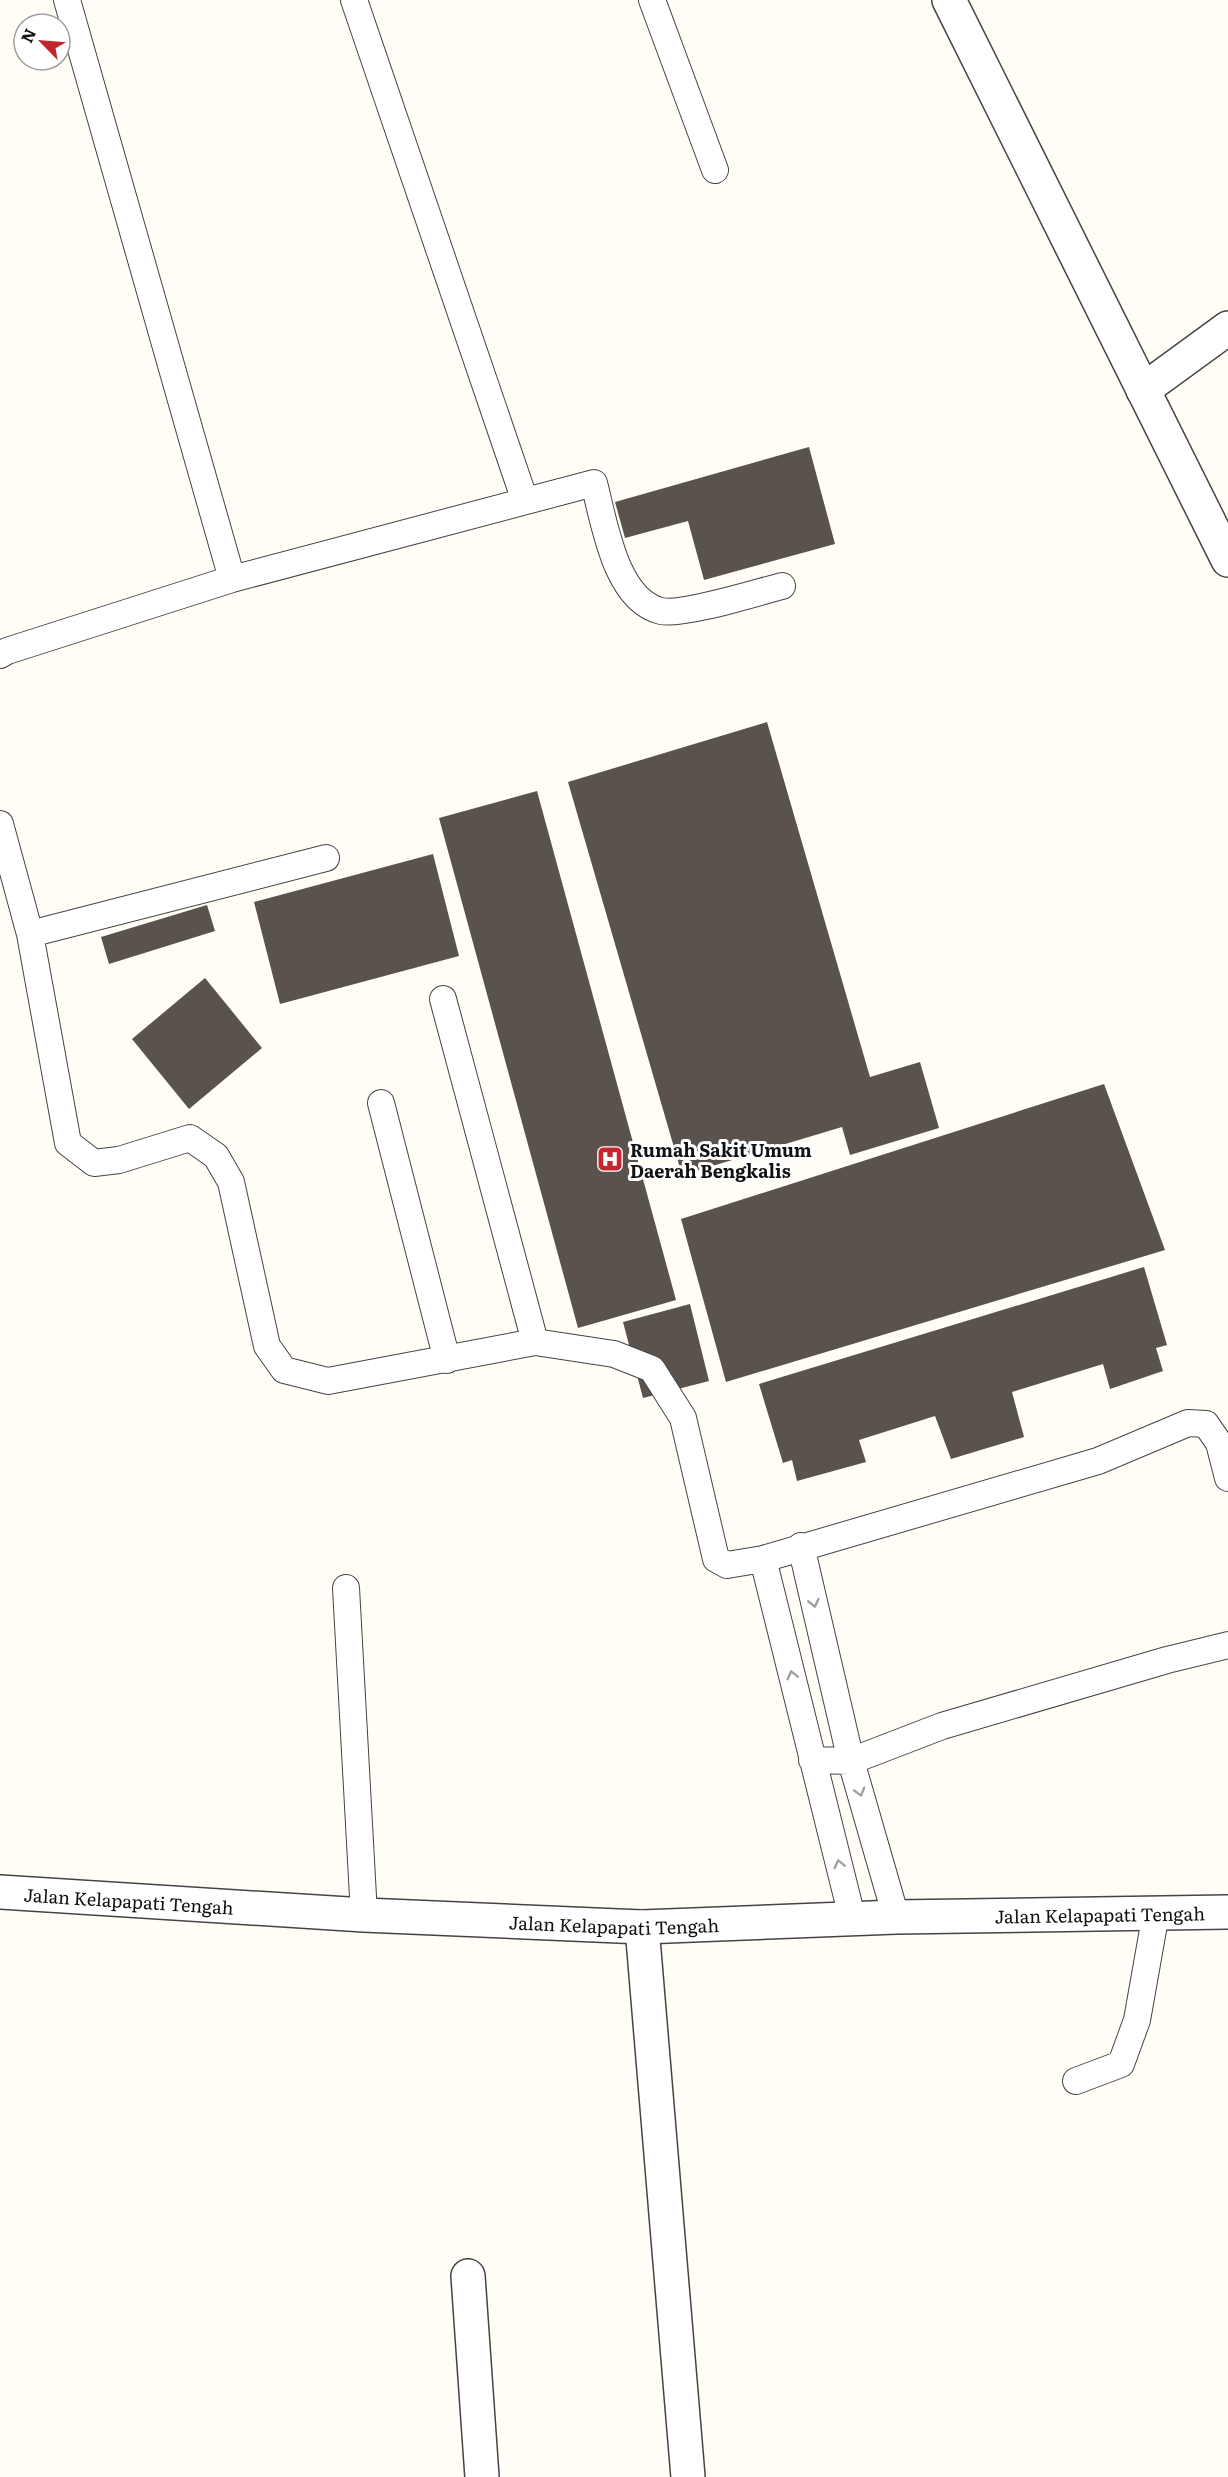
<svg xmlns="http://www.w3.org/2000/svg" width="1228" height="2477" font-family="Literata,serif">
	<rect width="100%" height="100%" fill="#fffdf5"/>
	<path fill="#5a524d" d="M809,447L835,544L704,580L688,521L625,538L615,502Z
		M767,722L870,1077L920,1062L939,1128L850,1155L842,1127L682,1175L568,782Z
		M537,791L676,1300L578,1328L439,818Z
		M433,854L459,956L280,1004L254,902Z
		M207,905L215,931L109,964L101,937Z
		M205,978L262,1048L189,1109L132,1039Z
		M1104,1084L1165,1250L726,1382L681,1219Z
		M1144,1267L1167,1345L1156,1348L1163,1371L1110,1389L1103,1364L1012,1392L1024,1437L951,1459L935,1416L859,1440L866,1462L797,1481L792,1460L783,1463L759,1384Z
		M690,1304L709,1381L643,1398L623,1322Z"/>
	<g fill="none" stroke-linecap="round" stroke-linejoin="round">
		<g stroke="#444" stroke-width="28">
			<path id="lane" d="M67,0L232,579
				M354,0L525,501
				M652,0L715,170
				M0,655L7,651L232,579L594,483C604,521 615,600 661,611C682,616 758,592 782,586
				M0,824L30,934L68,1143L94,1163L119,1160L190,1138L216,1156L231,1182L267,1346L284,1370L328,1381L535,1342L614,1354L652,1369L683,1418L716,1559L727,1565L763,1559L1098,1461L1188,1423L1206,1424L1219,1443L1228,1478
				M30,934L326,858
				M443,999L535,1342
				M381,1103L447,1360
				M801,1546L851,1761L896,1917
				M763,1559L853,1921
				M346,1588L364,1915
				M812,1760L851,1761L942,1726L1167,1660L1228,1645
				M1076,2081L1121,2064L1137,2020L1156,1913"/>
		</g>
		<g stroke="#444" stroke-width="36">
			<g id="street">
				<path d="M949,0L1228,560"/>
				<path d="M1143,390L1228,328"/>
				<path id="s1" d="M0,1892L364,1915L642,1927L896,1917L1228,1912"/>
				<path d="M642,1927L688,2477"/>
				<path d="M468,2276L482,2477"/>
			</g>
		</g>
		<use href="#lane" stroke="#fff" stroke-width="26"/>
		<use href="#street" stroke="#fff" stroke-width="33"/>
	</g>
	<defs><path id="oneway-chevron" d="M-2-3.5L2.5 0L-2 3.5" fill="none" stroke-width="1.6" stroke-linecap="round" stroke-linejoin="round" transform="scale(1.5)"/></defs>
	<g stroke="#a0a0a0">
		<use href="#oneway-chevron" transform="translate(814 1603) rotate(77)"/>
		<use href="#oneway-chevron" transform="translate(792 1675) rotate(-104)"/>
		<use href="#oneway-chevron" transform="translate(860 1792) rotate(74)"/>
		<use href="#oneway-chevron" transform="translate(839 1864) rotate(-104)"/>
	</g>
	<defs>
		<g id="hospital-square" transform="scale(1.35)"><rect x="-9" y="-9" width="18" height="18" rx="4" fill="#c4262e" stroke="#fff"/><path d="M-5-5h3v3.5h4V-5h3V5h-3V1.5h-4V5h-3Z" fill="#fff"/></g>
	</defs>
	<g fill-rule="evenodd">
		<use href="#hospital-square" x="610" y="1159"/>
	</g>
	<g text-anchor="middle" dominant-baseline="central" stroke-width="6" stroke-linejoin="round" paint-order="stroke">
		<g font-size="18" font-weight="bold" fill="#111" stroke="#fff" text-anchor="start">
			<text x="630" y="1149">Rumah Sakit Umum<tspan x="630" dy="21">Daerah Bengkalis</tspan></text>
		</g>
		<g font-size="18" fill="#111" stroke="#fff">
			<text stroke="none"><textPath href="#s1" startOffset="129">Jalan Kelapapati Tengah</textPath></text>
			<text stroke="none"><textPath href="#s1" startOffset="1101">Jalan Kelapapati Tengah</textPath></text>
			<text stroke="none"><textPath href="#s1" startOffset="615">Jalan Kelapapati Tengah</textPath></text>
		</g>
	</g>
	<g transform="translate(42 42) rotate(295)"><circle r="28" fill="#ffffff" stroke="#a0a0a0" stroke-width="1.5"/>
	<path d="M0-4.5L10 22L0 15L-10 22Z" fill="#c4262e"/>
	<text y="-9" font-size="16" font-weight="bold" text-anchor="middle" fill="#111111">N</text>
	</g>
</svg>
